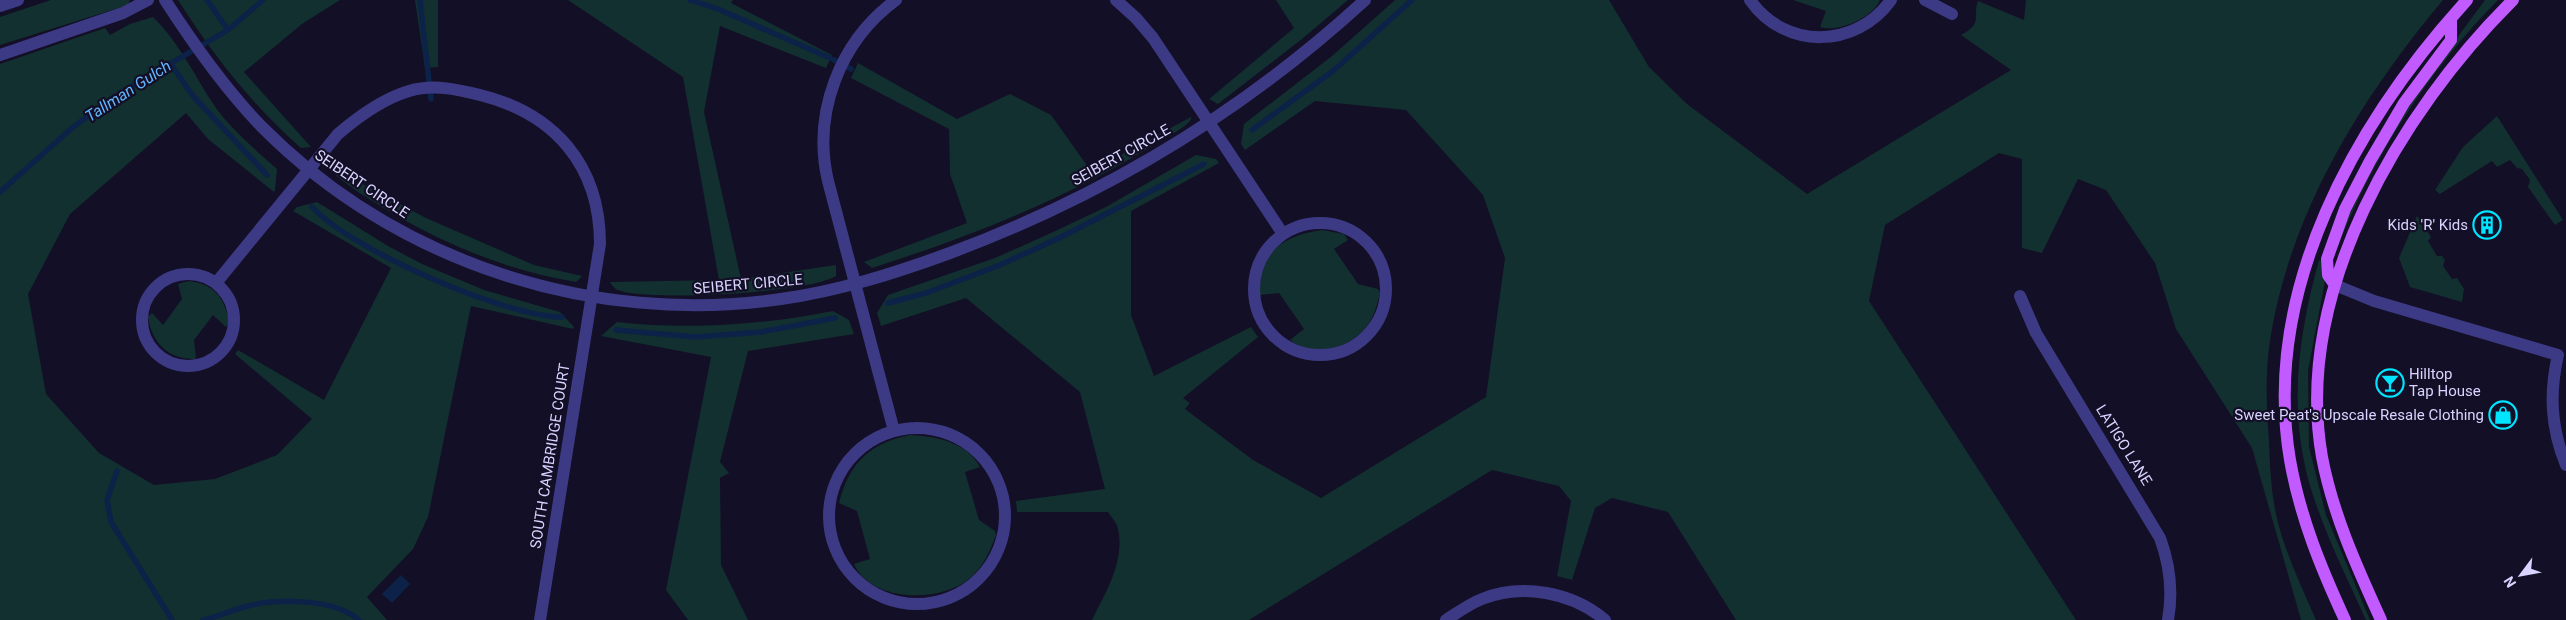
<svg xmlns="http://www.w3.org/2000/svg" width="2566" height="620" font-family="Roboto,sans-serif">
	<rect width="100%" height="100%" fill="#130f26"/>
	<path fill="#12302f" d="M51,0H130L128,5L0,45V17Z
		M178,0H340L302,24L244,72L311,147L301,148C252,105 213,55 178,0Z
		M415,0H438V67L425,68Z
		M568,0H733L731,3L832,55L826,68L720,26L704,112L741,279L836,265V276C809,293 648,302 618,290C614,289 612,285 610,282L719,280L683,77Z
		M1276,0H1348L1302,39L1218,104L1209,99L1294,28Z
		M1395,0H1609L1649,67L1687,104L1807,194L2011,70L1961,35C1984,23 1972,16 1978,1L2024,20L2026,0H2443C2360,99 2287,217 2269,348C2265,379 2267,411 2269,442C2270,466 2271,490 2276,514C2284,551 2301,585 2316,620H2301L2252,448L2176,329L2155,263L2106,190L2078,179L2042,253L2022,248V159L1999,153L1885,225L1869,301L2076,620H1736L1668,512L1612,498L1595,508L1572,580L1557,576L1571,501L1559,486L1492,470L1249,620H1092C1106,592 1125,561 1118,529C1117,523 1111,517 1108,512H1017L1016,501L1105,489L1080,392L966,298L881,326L877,313L888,295L995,258L1051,233L1106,207L1196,155L1216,159L1219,163L1131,211V315L1154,376L1251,327L1258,337L1183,398L1190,403L1185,409L1253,460L1321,498L1486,397L1505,258L1483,195L1406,110L1315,101L1245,150L1241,144L1244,124L1332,56Z
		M1793,0H1880C1873,18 1837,33 1820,27L1826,11Z
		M2485,0H2498C2428,71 2372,158 2336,251L2340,232L2390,136L2431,73Z
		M153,17C177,40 194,74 212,102C227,126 256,150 277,169L275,190L274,192L208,139L186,113L70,214L28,294L46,394L99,453L154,485L215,479L277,455L312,419L235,354L238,350L324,400L391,268L293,211L297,207L317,202L388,246L422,264L484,290L560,312L574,327L573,329L471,306L428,517L413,549L367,597L387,620H0V64L105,28L110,35L130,24Z
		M858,63L957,119L1010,94L1051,115L1091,171L1191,117V119C1186,128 1169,135 1160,141C1071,197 972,236 872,268L864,262L967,223L950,174L949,129L851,78Z
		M2497,116L2563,220L2555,225L2528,187L2530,180L2522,169L2517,168L2510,160L2497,167L2492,161L2440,194L2435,190L2463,147Z
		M332,165L353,179L426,218L534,265L582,276L576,282C509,271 446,245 389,211C369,199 349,187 332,172Z
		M2417,216L2431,237L2428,241L2437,256H2442L2445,260L2443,266L2452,279L2457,278L2464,289L2462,302L2410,287L2399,258Z
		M1322,230L1344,234L1348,240L1334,249L1358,284L1378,289L1380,293C1377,305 1374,317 1367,326C1350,348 1312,360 1290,340L1304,329L1279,293L1260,295C1258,251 1283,236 1322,230Z
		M2319,260L2321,261L2325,281L2308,371L2309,447L2326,515L2370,620H2366C2346,576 2324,532 2310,486C2288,409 2298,336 2319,260Z
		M189,281C214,284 224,297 229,321L226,327L213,315L194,340L196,359C169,360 152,343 148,317L152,313L163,325L182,299L178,284Z
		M833,311L849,320L854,334L748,351L720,462L729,473L720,478L721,565L748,620H688L666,590L711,357L601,336L617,322C688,330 762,325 833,311Z
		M910,435C935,436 967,442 980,467L965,472L979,520L995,531L996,535C990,551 984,566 970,578C942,603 871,603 854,564L870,559L857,511L839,503C849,463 870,443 910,435Z"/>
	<path fill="#0c2248" d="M401,575L410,584L392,603L382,594Z"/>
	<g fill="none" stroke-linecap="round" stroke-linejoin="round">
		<path stroke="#0c2248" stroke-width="5.5" d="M207,0L228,30
			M420,0L431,99
			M690,0L718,9L830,58
			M834,60L851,69
			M170,63L193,96L267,175
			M1252,130L1333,71L1412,0
			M0,192L72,128L115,96L228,30L263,0
			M312,207C350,249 505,317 562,317
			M888,303L926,293L1000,265L1059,238L1204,164
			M616,330L695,337L761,332L835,318
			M117,471L107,500L111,522L172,620
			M203,620C217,617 230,611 244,607C275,598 334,598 359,620"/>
		<path stroke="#3d3a85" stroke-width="12" d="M165,0C194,45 225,89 262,127C397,263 593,326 781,299C839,291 895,273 950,253C1103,196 1244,111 1365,0
			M1116,0L1136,18L1153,38L1283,234
			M1750,0C1785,50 1856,49 1891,0
			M1925,0L1952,14
			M0,6L18,0
			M0,55L123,13L148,0
			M1254 289a66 66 0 1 1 132 0a66 66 0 1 1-132 0Z
			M142 320a46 46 0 1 1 92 0a46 46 0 1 1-92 0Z
			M216,283L338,134C359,116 382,99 409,91C433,84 456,89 480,95C554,113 600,165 600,244L540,620
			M2335,285L2374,301L2558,355C2549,394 2551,428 2566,465
			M2020,296L2036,333L2160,538C2170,565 2173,592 2168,620
			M829 516a88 88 0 1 1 176 0a88 88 0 1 1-176 0Z
			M894,431L828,181C812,113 840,41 896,0
			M1446,620C1457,613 1469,604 1482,599C1522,583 1572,592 1605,620"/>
		<path stroke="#c25bff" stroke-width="12" d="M2335,285L2328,275L2327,259L2345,209L2370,161L2404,103L2451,40V18
			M2345,620C2321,568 2300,517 2290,460C2261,289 2356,122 2467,0
			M2381,620C2357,567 2333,515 2322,457C2293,292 2400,112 2513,0"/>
	</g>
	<defs>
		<g id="building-ring" transform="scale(1.4375)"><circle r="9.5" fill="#130f26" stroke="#00e5ff" stroke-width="1.5"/><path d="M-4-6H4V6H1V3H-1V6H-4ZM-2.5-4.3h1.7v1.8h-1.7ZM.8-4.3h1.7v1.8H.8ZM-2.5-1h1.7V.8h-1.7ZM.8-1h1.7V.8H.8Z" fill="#00e5ff"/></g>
		<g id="bar-ring" transform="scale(1.4375)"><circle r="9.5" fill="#130f26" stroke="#00e5ff" stroke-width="1.5"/><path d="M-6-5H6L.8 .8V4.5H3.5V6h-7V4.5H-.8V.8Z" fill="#00e5ff"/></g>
		<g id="shop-ring" transform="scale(1.4375)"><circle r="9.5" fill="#130f26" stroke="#00e5ff" stroke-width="1.5"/><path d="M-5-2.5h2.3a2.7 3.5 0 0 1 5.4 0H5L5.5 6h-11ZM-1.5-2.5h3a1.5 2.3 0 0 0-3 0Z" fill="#00e5ff"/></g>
	</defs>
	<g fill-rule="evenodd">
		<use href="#building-ring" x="2487" y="225"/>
		<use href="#bar-ring" x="2390" y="383"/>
		<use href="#shop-ring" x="2503" y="415"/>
	</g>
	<g text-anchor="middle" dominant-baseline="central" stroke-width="4.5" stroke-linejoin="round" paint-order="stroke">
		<g font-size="15" fill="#d9d4ff" stroke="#130f26">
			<text transform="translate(1121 155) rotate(-29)">SEIBERT CIRCLE</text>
			<text transform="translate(362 184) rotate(34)">SEIBERT CIRCLE</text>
			<text transform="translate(748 284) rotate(-5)">SEIBERT CIRCLE</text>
			<text transform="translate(2124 445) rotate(58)">LATIGO LANE</text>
			<text transform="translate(550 456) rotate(-81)">SOUTH CAMBRIDGE COURT</text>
		</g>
		<g font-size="15" fill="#d9d4ff" stroke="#130f26" text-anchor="end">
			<text x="2468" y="225">Kids 'R' Kids</text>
			<text x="2409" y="374" text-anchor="start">Hilltop<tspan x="2409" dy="17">Tap House</tspan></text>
			<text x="2484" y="415">Sweet Peat's Upscale Resale Clothing</text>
		</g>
		<g font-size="16" font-style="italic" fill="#62b6ff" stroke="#130f26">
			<text transform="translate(128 91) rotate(-33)">Tallman Gulch</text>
		</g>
	</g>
	<g transform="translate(2521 575) rotate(238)" stroke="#130f26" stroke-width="4" paint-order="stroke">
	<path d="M0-4L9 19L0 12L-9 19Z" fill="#d9d4ff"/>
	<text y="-8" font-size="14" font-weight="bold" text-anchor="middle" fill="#d9d4ff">N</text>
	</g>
</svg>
